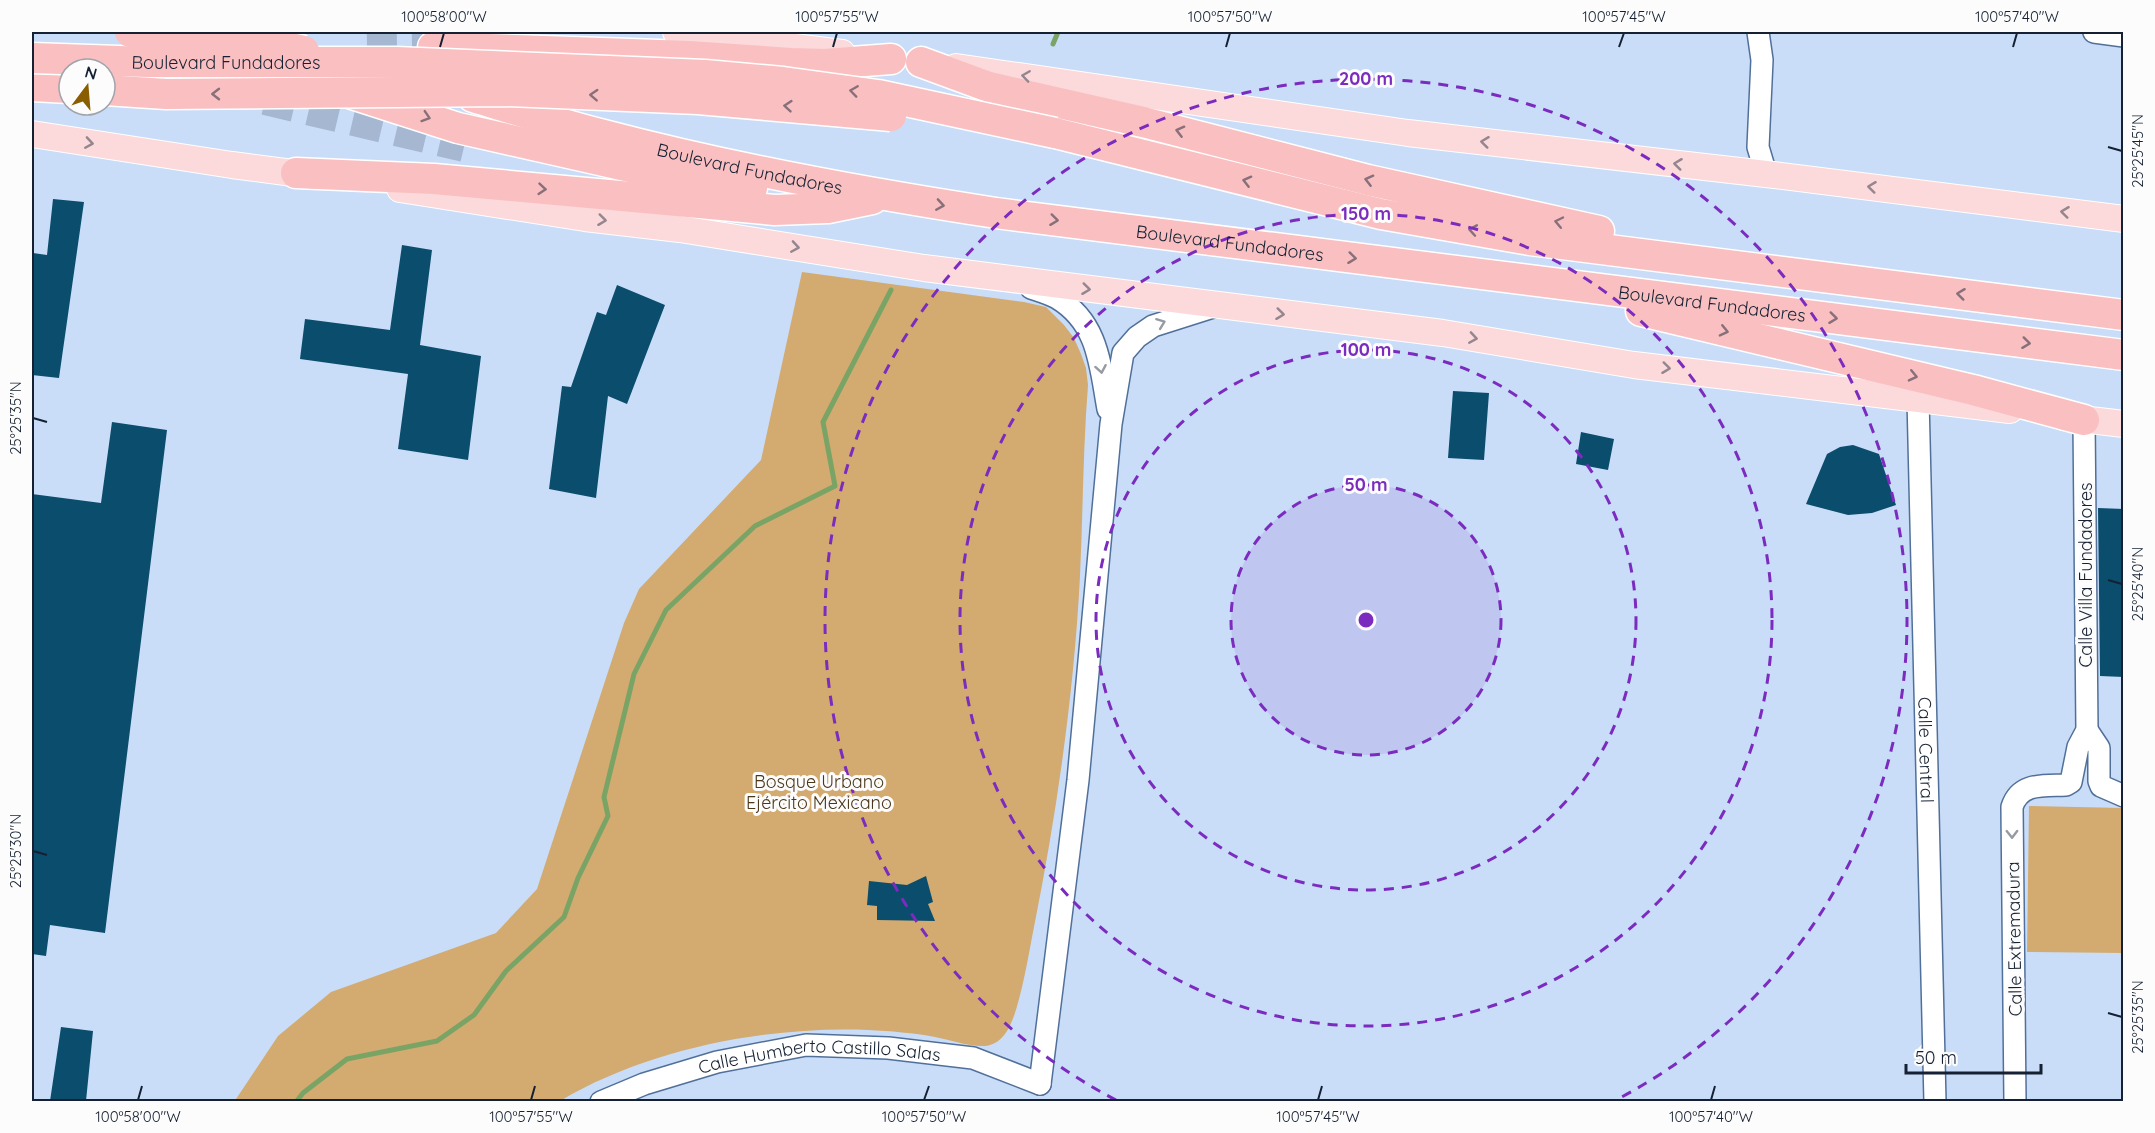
<svg xmlns="http://www.w3.org/2000/svg" width="2155" height="1133" font-family="Quicksand,sans-serif">
	<rect width="100%" height="100%" fill="#c9ddf9"/>
	<path fill="#d3ab70" d="M802,272L1024,302L1046,307L1064,325L1074,338L1081,354L1086,368L1088,385C1083,448 1083,512 1080,576C1074,694 1057,811 1034,927C1029,952 1020,1011 1007,1031C1002,1039 995,1045 985,1046C970,1047 950,1040 935,1037C914,1033 890,1031 868,1030C766,1026 648,1049 560,1101L234,1102L278,1036L331,992L496,933L537,889L624,623L639,589L761,460Z
		M2029,806L2123,808V953L2027,952Z"/>
	<g fill="none" stroke-linecap="round" stroke-linejoin="round">
		<path stroke="#7aa465" stroke-width="5" d="M1053,44L1058,32
			M296,1102L303,1093L347,1059L437,1041L474,1015L506,971L564,917L578,878L608,816L604,797L634,674L666,610L755,526L835,486L823,422L891,290"/>
	</g>
	<path fill="#0b4d6c" d="M53,199L84,202L59,378L32,375V265L33,253L47,255Z
		M402,245L432,250L420,345L481,356L468,460L398,449L408,374L300,359L305,319L390,330Z
		M617,285L665,305L627,404L608,396L596,498L549,489L562,386L571,387L597,312L606,315Z
		M1453,391L1489,393L1484,460L1448,458Z
		M112,422L167,430L105,933L50,925L46,956L32,954V494L101,503Z
		M1581,432L1614,439L1608,470L1576,464Z
		M1853,445L1879,454L1896,505L1872,513L1848,515L1806,504L1827,454L1840,447Z
		M2098,508L2124,509V677L2100,676Z
		M926,876L933,902L928,904L935,921L877,920V906L867,905L869,881L907,885Z
		M61,1027L93,1031L86,1101H50Z"/>
	<g fill="none" stroke-linecap="round" stroke-linejoin="round">
		<path stroke="#a5b7d1" stroke-width="30" stroke-dasharray="30 15" stroke-linecap="butt" d="M367,48L433,47
			M105,74L177,83
			M265,100L464,147"/>
		<g stroke="#517099" stroke-width="24">
			<g id="minor">
				<path d="M1758,32L1762,60L1758,147L1766,174"/>
				<path d="M2094,32L2124,36"/>
				<path d="M1031,288C1040,291 1050,294 1057,298C1099,323 1100,366 1108,409"/>
				<path id="s1" d="M1918,399L1935,1102"/>
				<path d="M2087,730L2099,748V781L2101,786L2124,796"/>
				<path d="M1040,1084L1078,780L1111,424L1123,353L1137,337L1153,326L1216,306"/>
				<path id="s2" d="M601,1102L644,1084L717,1062L806,1045L888,1048L973,1058L1040,1084"/>
				<path d="M2015,1102L2012,807C2020,782 2044,786 2066,785L2071,782L2078,747L2087,730L2084,420"/>
			</g>
		</g>
		<g stroke="#fff" stroke-width="28">
			<path id="major" d="M676,32L842,53
				M956,67L1408,133L1766,174L2124,219
				M32,134L232,165L316,176
				M400,189L585,218L680,229L924,268L1443,333L1634,365L2010,410
				M2064,417L2124,424"/>
		</g>
		<g stroke="#fff" stroke-width="33">
			<g id="highway">
				<path d="M433,47L689,56L791,63L825,64L891,59"/>
				<path d="M921,62L989,87L1143,122L1368,180L1599,231"/>
				<path d="M290,74L458,128L635,168L752,188"/>
				<path d="M32,86L69,88"/>
				<path id="s3" d="M473,97C516,110 560,124 604,135C733,169 865,193 996,213L2124,355"/>
				<path d="M1055,133L1381,214L1530,240L2124,315"/>
				<path d="M296,173L434,179L775,210L828,208L872,199"/>
				<path d="M1641,311L1973,390L2084,420"/>
			</g>
		</g>
		<use href="#minor" stroke="#fff" stroke-width="21"/>
		<use href="#major" stroke="#fcd9da" stroke-width="26"/>
		<use href="#highway" stroke="#fabfc1" stroke-width="30"/>
		<g stroke="#fff" stroke-width="33" stroke-linecap="butt">
			<g id="highway-bridge">
				<path d="M130,32L208,51"/>
				<path d="M216,32L304,51"/>
				<path id="s4" d="M32,58L148,62H396L705,75L783,82L878,95L1055,133"/>
				<path d="M105,90L166,94L506,91L698,99L891,116"/>
			</g>
		</g>
		<use href="#highway-bridge" stroke="#fabfc1" stroke-width="30"/>
	</g>
	<defs><path id="oneway-chevron" d="M-2-3.5L2.5 0L-2 3.5" fill="none" stroke-width="1.6" stroke-linecap="round" stroke-linejoin="round" transform="scale(1.5)"/></defs>
	<g stroke="#94868e">
		<use href="#oneway-chevron" transform="translate(1026 76) rotate(-172)"/>
		<use href="#oneway-chevron" transform="translate(1485 142) rotate(-173)"/>
		<use href="#oneway-chevron" transform="translate(89 143) rotate(9)"/>
		<use href="#oneway-chevron" transform="translate(1678 164) rotate(-173)"/>
		<use href="#oneway-chevron" transform="translate(1872 187) rotate(-173)"/>
		<use href="#oneway-chevron" transform="translate(2065 212) rotate(-173)"/>
		<use href="#oneway-chevron" transform="translate(602 220) rotate(7)"/>
		<use href="#oneway-chevron" transform="translate(795 247) rotate(9)"/>
		<use href="#oneway-chevron" transform="translate(1086 289) rotate(7)"/>
		<use href="#oneway-chevron" transform="translate(1280 314) rotate(7)"/>
		<use href="#oneway-chevron" transform="translate(1473 338) rotate(9)"/>
		<use href="#oneway-chevron" transform="translate(1666 368) rotate(7)"/>
	</g>
	<g stroke="#88707a">
		<use href="#oneway-chevron" transform="translate(854 91) rotate(-172)"/>
		<use href="#oneway-chevron" transform="translate(216 94) rotate(180)"/>
		<use href="#oneway-chevron" transform="translate(594 95) rotate(-177)"/>
		<use href="#oneway-chevron" transform="translate(788 106) rotate(-175)"/>
		<use href="#oneway-chevron" transform="translate(426 117) rotate(18)"/>
		<use href="#oneway-chevron" transform="translate(1180 131) rotate(-166)"/>
		<use href="#oneway-chevron" transform="translate(1369 180) rotate(-166)"/>
		<use href="#oneway-chevron" transform="translate(1247 181) rotate(-166)"/>
		<use href="#oneway-chevron" transform="translate(542 189) rotate(5)"/>
		<use href="#oneway-chevron" transform="translate(940 205) rotate(9)"/>
		<use href="#oneway-chevron" transform="translate(1054 220) rotate(7)"/>
		<use href="#oneway-chevron" transform="translate(1559 222) rotate(-168)"/>
		<use href="#oneway-chevron" transform="translate(1473 230) rotate(-170)"/>
		<use href="#oneway-chevron" transform="translate(1352 258) rotate(7)"/>
		<use href="#oneway-chevron" transform="translate(1961 294) rotate(-173)"/>
		<use href="#oneway-chevron" transform="translate(1833 318) rotate(7)"/>
		<use href="#oneway-chevron" transform="translate(1724 331) rotate(13)"/>
		<use href="#oneway-chevron" transform="translate(2026 343) rotate(7)"/>
		<use href="#oneway-chevron" transform="translate(1913 376) rotate(13)"/>
	</g>
	<g stroke="#969ba3">
		<use href="#oneway-chevron" transform="translate(1161 323) rotate(-21)"/>
		<use href="#oneway-chevron" transform="translate(1101 369) rotate(80)"/>
		<use href="#oneway-chevron" transform="translate(2012 834) rotate(89)"/>
	</g>
	<path fill="none" stroke="#152132" stroke-width="2" d="M440,47L444,33M833,47L837,33M1226,47L1230,33M1619,47L1624,33M2013,47L2017,33M2108,147L2122,151M33,418L47,422M2108,580L2122,584M33,851L47,855M2108,1013L2122,1017M138,1100L142,1086M531,1100L535,1086M924,1100L929,1086M1318,1100L1322,1086M1711,1100L1715,1086"/>
	<circle cx="1366" cy="620" r="135" fill="#7b2cbf" fill-opacity=".12"/>
	<g fill="none" stroke="#7b2cbf" stroke-width="3" stroke-dasharray="10 8">
		<circle cx="1366" cy="620" r="135"/>
		<circle cx="1366" cy="620" r="270"/>
		<circle cx="1366" cy="620" r="406"/>
		<path d="M1116 1100A541 541 0 1 1 1616 1100"/>
	</g>
	<g text-anchor="middle" dominant-baseline="central" stroke-width="6" stroke-linejoin="round" paint-order="stroke">
		<g font-size="18" fill="#152132" stroke="#fcfcfc">
			<text stroke="none"><textPath href="#s4" startOffset="194">Boulevard Fundadores</textPath></text>
			<text stroke="none"><textPath href="#s3" startOffset="286">Boulevard Fundadores</textPath></text>
			<text stroke="none"><textPath href="#s3" startOffset="772">Boulevard Fundadores</textPath></text>
			<text stroke="none"><textPath href="#s3" startOffset="1258">Boulevard Fundadores</textPath></text>
			<text transform="translate(2085 575) rotate(-90)">Calle Villa Fundadores</text>
			<text stroke="none"><textPath href="#s1" startOffset="351">Calle Central</textPath></text>
			<text transform="translate(2014 939) rotate(-91)">Calle Extremadura</text>
			<text stroke="none"><textPath href="#s2" startOffset="226">Calle Humberto Castillo Salas</textPath></text>
		</g>
		<g font-size="18" fill="#4b371a" stroke="#fcfcfc">
			<text x="819" y="781">Bosque Urbano<tspan x="819" dy="21">Ejército Mexicano</tspan></text>
		</g>
	</g>
	<circle cx="1366" cy="620" r="9" fill="#7b2cbf" stroke="#fcfcfc" stroke-width="3"/>
	<g font-size="18" text-anchor="middle" font-weight="bold" fill="#7b2cbf" stroke="#fcfcfc" stroke-width="6" stroke-linejoin="round" paint-order="stroke">
		<text x="1366" y="85">200 m</text>
		<text x="1366" y="220">150 m</text>
		<text x="1366" y="356">100 m</text>
		<text x="1366" y="491">50 m</text>
	</g>
	<rect width="2155" height="1133" fill="none" stroke="#fcfcfc" stroke-width="66"/>
	<g transform="translate(87 87) rotate(16)"><circle r="28" fill="#fcfcfc" stroke="#a0a4ab" stroke-width="1.5"/>
	<path d="M0-4.5L10 22L0 15L-10 22Z" fill="#8a5d00"/>
	<text y="-9" font-size="16" font-weight="bold" text-anchor="middle" fill="#152132">N</text>
	</g>
	<path d="M1906 1064v9h135v-9" fill="none" stroke="#152132" stroke-width="3"/>
	<text x="1915" y="1064" font-size="18" fill="#152132" stroke="#fcfcfc" stroke-width="4.5" paint-order="stroke">50 m</text>
	<rect x="33" y="33" width="2089" height="1067" fill="none" stroke="#152132" stroke-width="2"/>
	<g font-size="15" text-anchor="middle" fill="#152132">
		<text x="444" y="22">100°58'00"W</text>
		<text x="837" y="22">100°57'55"W</text>
		<text x="1230" y="22">100°57'50"W</text>
		<text x="1624" y="22">100°57'45"W</text>
		<text x="2017" y="22">100°57'40"W</text>
		<text transform="translate(2138 151) rotate(-90)" y="5">25°25'45"N</text>
		<text transform="translate(16 418) rotate(-90)" y="5">25°25'35"N</text>
		<text transform="translate(2138 584) rotate(-90)" y="5">25°25'40"N</text>
		<text transform="translate(16 851) rotate(-90)" y="5">25°25'30"N</text>
		<text transform="translate(2138 1017) rotate(-90)" y="5">25°25'35"N</text>
		<text x="138" y="1122">100°58'00"W</text>
		<text x="531" y="1122">100°57'55"W</text>
		<text x="924" y="1122">100°57'50"W</text>
		<text x="1318" y="1122">100°57'45"W</text>
		<text x="1711" y="1122">100°57'40"W</text>
	</g>
</svg>
